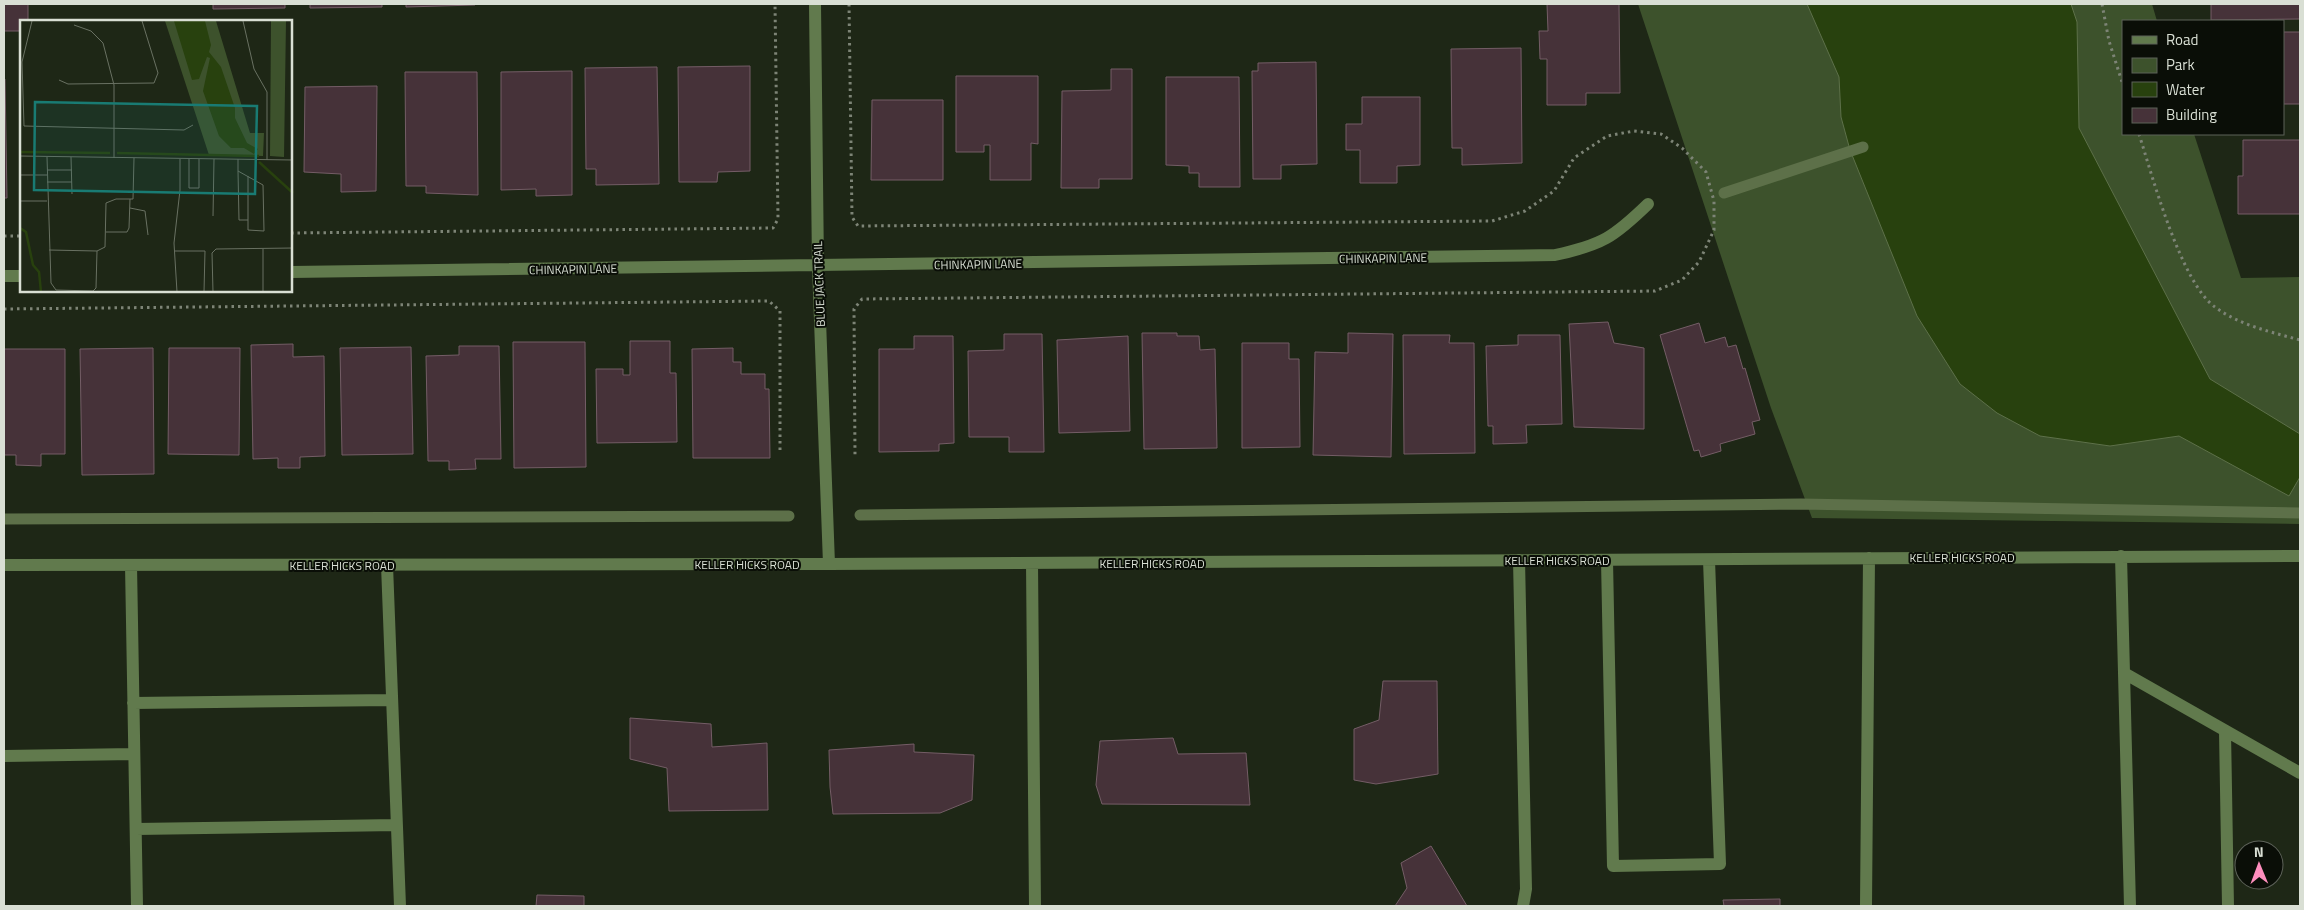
<svg xmlns="http://www.w3.org/2000/svg" width="2304" height="910" font-family="'Titillium Web',sans-serif">
	<rect width="100%" height="100%" fill="#1e2716"/>
	<path fill="#3d522c" d="M1638,4H2152L2157,21H2123V134H2194L2241,278L2300,277V524L1812,518L1771,408Z"/>
	<path fill="#28410e" stroke="#5d7049" d="M1807,4H2071L2077,22L2079,128L2210,379L2300,434V477L2289,496L2179,436L2110,446L2040,436L1997,413L1960,384L1917,316L1850,150L1841,117L1839,77Z"/>
	<g fill="none" stroke-linecap="round" stroke-linejoin="round">
		<path stroke="#5d7049" stroke-width="11" d="M1724,193L1863,147
			M860,515L1801,504L2300,513
			M4,519L789,516"/>
	</g>
	<path fill="#463239" stroke="#745d66" d="M4,4H28V21H21V31H4Z
		M213,4H285V8L213,9Z
		M310,4H382V7L310,8Z
		M406,4H475V5L406,7Z
		M1547,4H1619L1620,93H1586V105H1547V59H1540L1539,31H1548Z
		M2211,4H2300V19L2211,20Z
		M2283,32H2300V104H2283Z
		M1521,48L1522,163L1462,165V148H1452L1451,49Z
		M1316,62L1317,164L1281,165V179H1253L1252,71H1258V63Z
		M750,66V171L718,172L717,182H679L678,67Z
		M657,67L659,184L596,185V169H586L585,68Z
		M1111,69H1132V179H1099V188H1061L1062,91L1111,90Z
		M572,71V195L536,196V189L501,190V72Z
		M405,72H477L478,195L426,193V186H406Z
		M956,76H1038V144L1031,143V180H990V145H984V152H956Z
		M1166,77H1239L1240,187H1199V173H1189V166L1166,165Z
		M4,79H5L7,198H4Z
		M377,86L376,191L341,192V174L304,172L305,87Z
		M1362,97H1420V165L1397,166V183H1360V150H1346V124H1362Z
		M872,100H943V180H871Z
		M2243,140H2300V214H2238V176H2243Z
		M1608,322L1614,343L1644,348V429L1574,427L1569,324Z
		M1699,323L1705,343L1725,337L1728,347L1736,345L1743,369L1745,368L1760,420L1752,422L1755,434L1720,444L1721,451L1701,457L1699,450L1694,451L1660,335Z
		M1142,333H1177V336H1199L1200,350L1215,349L1217,448L1144,449Z
		M1348,333L1393,334L1391,457L1313,455L1315,352L1348,353Z
		M1004,334H1042L1044,452H1009V437H969L968,351L1004,350Z
		M1403,335H1450L1449,343H1474L1475,453L1404,454Z
		M1518,335H1560L1562,424L1526,425L1527,443L1493,444V426H1488L1486,346L1518,345Z
		M914,336H953L954,443L939,444V451L879,452V349H914Z
		M1128,336L1130,431L1059,433L1057,340Z
		M630,341H670V373H676L677,442L597,443L596,369H623V375H630Z
		M513,342H585L586,467L514,468Z
		M1242,343H1289V359H1299L1300,447L1242,448Z
		M293,344V357L324,356L325,456L300,457V468H278V458L253,459L251,345Z
		M459,346H499L501,459H475L476,469L449,470V461H428L426,356L459,355Z
		M411,347L413,454L342,455L340,348Z
		M153,348L154,474L82,475L80,349Z
		M169,348H240L239,455L168,454Z
		M733,348V362H741V374H765V389H769L770,458H693L692,349Z
		M4,349H65V454H41V466L16,465V455H4Z
		M1383,681H1437L1438,774L1376,784L1354,780V729L1379,720Z
		M630,718L711,724L712,747L767,743L768,810L669,811L667,768L630,759Z
		M1173,738L1178,754L1246,753L1250,805L1102,804L1096,785L1100,741Z
		M914,744V752L974,755L972,800L940,813L833,814L830,787L829,750Z
		M1431,846L1467,906H1395L1407,888L1401,863Z
		M537,895L584,896V906H536Z
		M1780,899V906H1724L1723,900Z"/>
	<g fill="none" stroke-linecap="round" stroke-linejoin="round">
		<path stroke="#7d8476" stroke-width="3" stroke-dasharray="2.5 4" stroke-linecap="butt" d="M849,4L852,217L858,226L1492,221L1525,211L1554,191L1574,158L1607,136L1634,131L1661,134L1682,148L1706,172L1714,201V230L1699,262L1682,280L1655,291L862,299L854,309L855,456
			M2102,4L2109,41L2123,85
			M2139,134C2152,175 2181,283 2215,307C2239,325 2271,332 2300,340
			M291,233L773,228L778,219L775,4
			M4,236H21
			M4,309L769,301L780,311V454"/>
		<path stroke="#617a4d" stroke-width="12" d="M815,4L818,266L829,564
			M291,272L1555,255C1602,245 1614,237 1648,204
			M4,276H21
			M2121,556L2130,906
			M1519,560L1526,889L1523,906
			M1607,560L1613,866L1720,864L1709,560
			M1032,563L1035,906
			M4,565L829,564L2300,556
			M131,565L137,906
			M387,565L400,906
			M2124,673L2300,773
			M133,703L392,700
			M2225,731L2228,906
			M4,756L134,754
			M136,829L396,825
			M1866,906L1869,558"/>
	</g>
	<g text-anchor="middle" dominant-baseline="central" stroke-width="4" stroke-linejoin="round" paint-order="stroke">
		<g font-size="12" fill="#d9dfd4" stroke="#0a0e07">
			<text transform="translate(1383 258) rotate(-1)">CHINKAPIN LANE</text>
			<text transform="translate(978 264) rotate(-1)">CHINKAPIN LANE</text>
			<text transform="translate(573 269) rotate(-1)">CHINKAPIN LANE</text>
			<text transform="translate(819 284) rotate(-92)">BLUE JACK TRAIL</text>
			<text x="1962" y="557">KELLER HICKS ROAD</text>
			<text x="1557" y="560">KELLER HICKS ROAD</text>
			<text x="1152" y="563">KELLER HICKS ROAD</text>
			<text x="747" y="564">KELLER HICKS ROAD</text>
			<text x="342" y="565">KELLER HICKS ROAD</text>
		</g>
	</g>
	<g transform="translate(20 20)">
		<rect width="272" height="272" fill="#1e2716"/>
		<path d="M145,1H196L230,113H244L243,136L189,135ZM251,1H266L264,137L250,136Z" fill="#3d522c"/>
		<path d="M154,1H185L191,25L189,32L201,47L215,88V98L227,123L238,129L234,134L224,128H211L199,116L183,71L190,38L187,37L179,59L172,60Z" fill="#28410e"/>
		<path fill="none" stroke="#28410e" stroke-width="2.5" d="M0,132L90,133M97,133L239,136M239,142L273,173M0,208L6,212L13,245L19,252L21,272"/>
		<path fill="none" stroke="#697162" stroke-width="1" d="M12,1L2,42L4,106L164,110L173,105M223,1L234,49L247,72V140M54,5L71,11L83,23L94,65V138M39,60L48,64L134,63L138,53L122,1M0,136L273,140M27,137L31,263L36,270L73,271L76,268L77,231L85,227L86,183L96,179H113L114,138M51,137L52,174M169,139V168H179V139M218,139V151L219,200H228V210L244,211L243,165L218,151M27,150H52M0,155H27M27,162H52M0,181H27M110,188L125,191L128,215M193,196L194,139M228,200V156M86,212H107L109,208L110,179M243,229V272M29,230L77,231M155,231H185L184,272M157,272L154,223L160,170V139M193,272L192,233L196,229L273,228"/>
		<path fill="#197b73" fill-opacity="0.15" stroke="#197b73" stroke-width="2.5" d="M15,82L237,86L235,174L14,170Z"/>
		<rect width="272" height="272" fill="none" stroke="#d9dfd4" stroke-width="2.5"/>
	</g>
	<rect width="2304" height="910" fill="none" stroke="#d9dfd4" stroke-width="10"/>
	<rect x="2122" y="20" width="162" height="115" fill="#0a0e07" stroke="#5d6259"/>
	<rect x="2132" y="36" width="25" height="8" fill="#617a4d" stroke="#5d6259"/>
	<text x="2166" y="45" font-size="15" fill="#d9dfd4">Road</text>
	<rect x="2132" y="58" width="25" height="15" fill="#3d522c" stroke="#5d6259"/>
	<text x="2166" y="70" font-size="15" fill="#d9dfd4">Park</text>
	<rect x="2132" y="82" width="25" height="15" fill="#28410e" stroke="#5d6259"/>
	<text x="2166" y="95" font-size="15" fill="#d9dfd4">Water</text>
	<rect x="2132" y="108" width="25" height="15" fill="#463239" stroke="#5d6259"/>
	<text x="2166" y="120" font-size="15" fill="#d9dfd4">Building</text>
	<g transform="translate(2259 865) rotate(359)"><circle r="24" fill="#0a0e07" stroke="#5d6259"/>
	<path d="M0-4L9 19L0 12L-9 19Z" fill="#fe8ebd"/>
	<text y="-8" font-size="14" font-weight="bold" text-anchor="middle" fill="#d9dfd4">N</text>
	</g>
</svg>
